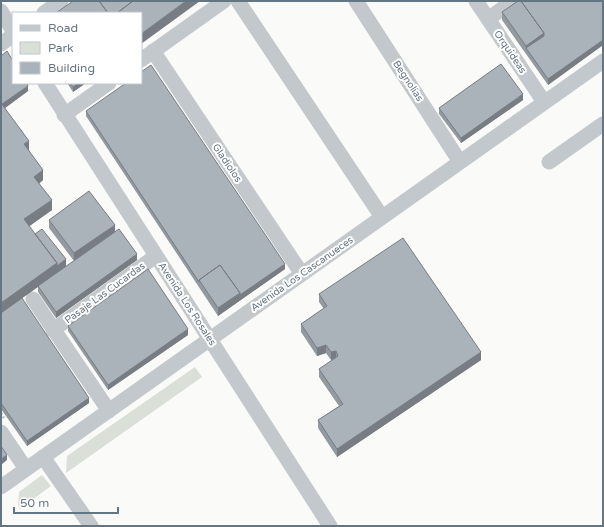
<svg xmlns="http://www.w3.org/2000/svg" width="604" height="527" font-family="'Varela Round',sans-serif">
	<rect width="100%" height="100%" fill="#fafaf8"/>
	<path fill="#dadfd7" d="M195,367L202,377L66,473L67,456Z
		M42,475L51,486L20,509L18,505L19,492Z"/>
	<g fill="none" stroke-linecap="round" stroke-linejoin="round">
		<path stroke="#bbbfc2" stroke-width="2.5" stroke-dasharray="2 2" stroke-linecap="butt" d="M1,413L4,418"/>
		<path stroke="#c3c8cc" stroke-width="15" d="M238,1L382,217
			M356,1L460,162
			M476,1L544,102
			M1,11L13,31
			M44,13L61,1
			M488,19L513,1
			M1,44L13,35
			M153,51L302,274
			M141,60L224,1
			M45,83L330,526
			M64,115L109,83
			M549,162L603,124
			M33,299L109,411
			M53,330L156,256
			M1,432L26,469
			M43,457L91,526
			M1,487L603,61"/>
	</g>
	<path fill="#929a9f" d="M603,1V45L548,85L502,20V12Z
		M1,56L28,91L5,108L29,151L43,180L39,184L52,210L29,226L35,234L66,267L74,261L49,228V220L115,232L137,260L56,318L38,292V287L18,301L89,403L27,446L1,409Z
		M67,83H86L73,92Z
		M523,100L461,143L439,114V108Z
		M86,111L285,269L218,316L86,116Z
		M319,294L481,360L337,457L318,428V420L339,406L319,377V369L335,359L331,360L326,353L317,356L301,332V324L324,309L319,302Z
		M68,326L188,335L108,390L68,331Z"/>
	<path fill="#777d82" d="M186,1H200L141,44V34Z
		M544,33V41L526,48V46Z
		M603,40V45L548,85V79Z
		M79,83H86L73,92V87Z
		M28,86V91L1,111V105Z
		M523,94V100L461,143V138Z
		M29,141V151L24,144Z
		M43,170V180L34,187V177Z
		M52,200V210L24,230V219Z
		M115,225V233L74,261V253Z
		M137,254V260L56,318V312Z
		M66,259V267L1,313V303L57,263Z
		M285,264V269L218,316V308Z
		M188,329V335L108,390V385Z
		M326,345V353L317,356V348Z
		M336,351V358L331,360V352Z
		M481,352V360L337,457V449Z
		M89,398V403L27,446V441Z
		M7,455V460L1,465V459Z"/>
	<path fill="#aab3b9" stroke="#777d82" d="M73,1H99L108,13H56Z
		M99,1H133L117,13H108Z
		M133,1H186L141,34V13H117Z
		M518,1H521L544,33L526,46L502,12Z
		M521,1H603V40L548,79L526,48L544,36V33Z
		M7,51L13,61V83H27L28,86L2,104L1,103V56Z
		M501,64L523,94L461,138L439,108Z
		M151,65L285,264L240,295V293L220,265L199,280V282L86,111L126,83H141V72Z
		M70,83H79L73,87Z
		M1,103L29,141L24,144L43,170L34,177L52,200L24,219L57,263L1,303Z
		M89,191L115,225L74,253L49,220Z
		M42,229L66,259L57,266V263L35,234Z
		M119,229L137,254L56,312L38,286Z
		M403,238L481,352L337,449L318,420L343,404L319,369L338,356L336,351L331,352L326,345L317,348L301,324L327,306L319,294Z
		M220,265L240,293L218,308L199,280Z
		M148,269L188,329L108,385L68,326Z
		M22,298L89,398L27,441L1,403V313Z
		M1,446L7,455L1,459Z"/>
	<g text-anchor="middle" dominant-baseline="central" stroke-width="4" stroke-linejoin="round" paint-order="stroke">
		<g font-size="10" fill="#657683" stroke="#fff">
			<text transform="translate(510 52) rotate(56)">Orquideas</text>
			<text transform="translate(408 81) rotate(57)">Begnolias</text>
			<text transform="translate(227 163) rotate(56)">Gladiolos</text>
			<text transform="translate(302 274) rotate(-35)">Avenida Los Cascanueces</text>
			<text transform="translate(105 293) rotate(-36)">Pasaje Las Cucardas</text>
			<text transform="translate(187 304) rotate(57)">Avenida Los Rosales</text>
		</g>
	</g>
	<rect width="604" height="527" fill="none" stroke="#657683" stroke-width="4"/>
	<rect x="12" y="12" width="130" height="72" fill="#ffffff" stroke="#c1c8cd"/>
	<rect x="20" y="25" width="20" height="6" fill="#c3c8cc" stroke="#c1c8cd"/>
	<text x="48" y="32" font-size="12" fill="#657683">Road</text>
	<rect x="20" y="42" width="20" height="12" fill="#dadfd7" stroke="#c1c8cd"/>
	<text x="48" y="52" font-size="12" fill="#657683">Park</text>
	<rect x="20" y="62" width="20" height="12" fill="#aab3b9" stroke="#c1c8cd"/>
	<text x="48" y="72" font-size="12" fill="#657683">Building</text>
	<path d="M14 507v6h104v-6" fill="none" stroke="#657683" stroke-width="2"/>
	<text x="20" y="507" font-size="12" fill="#657683" stroke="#ffffff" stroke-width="3" paint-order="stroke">50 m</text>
</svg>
